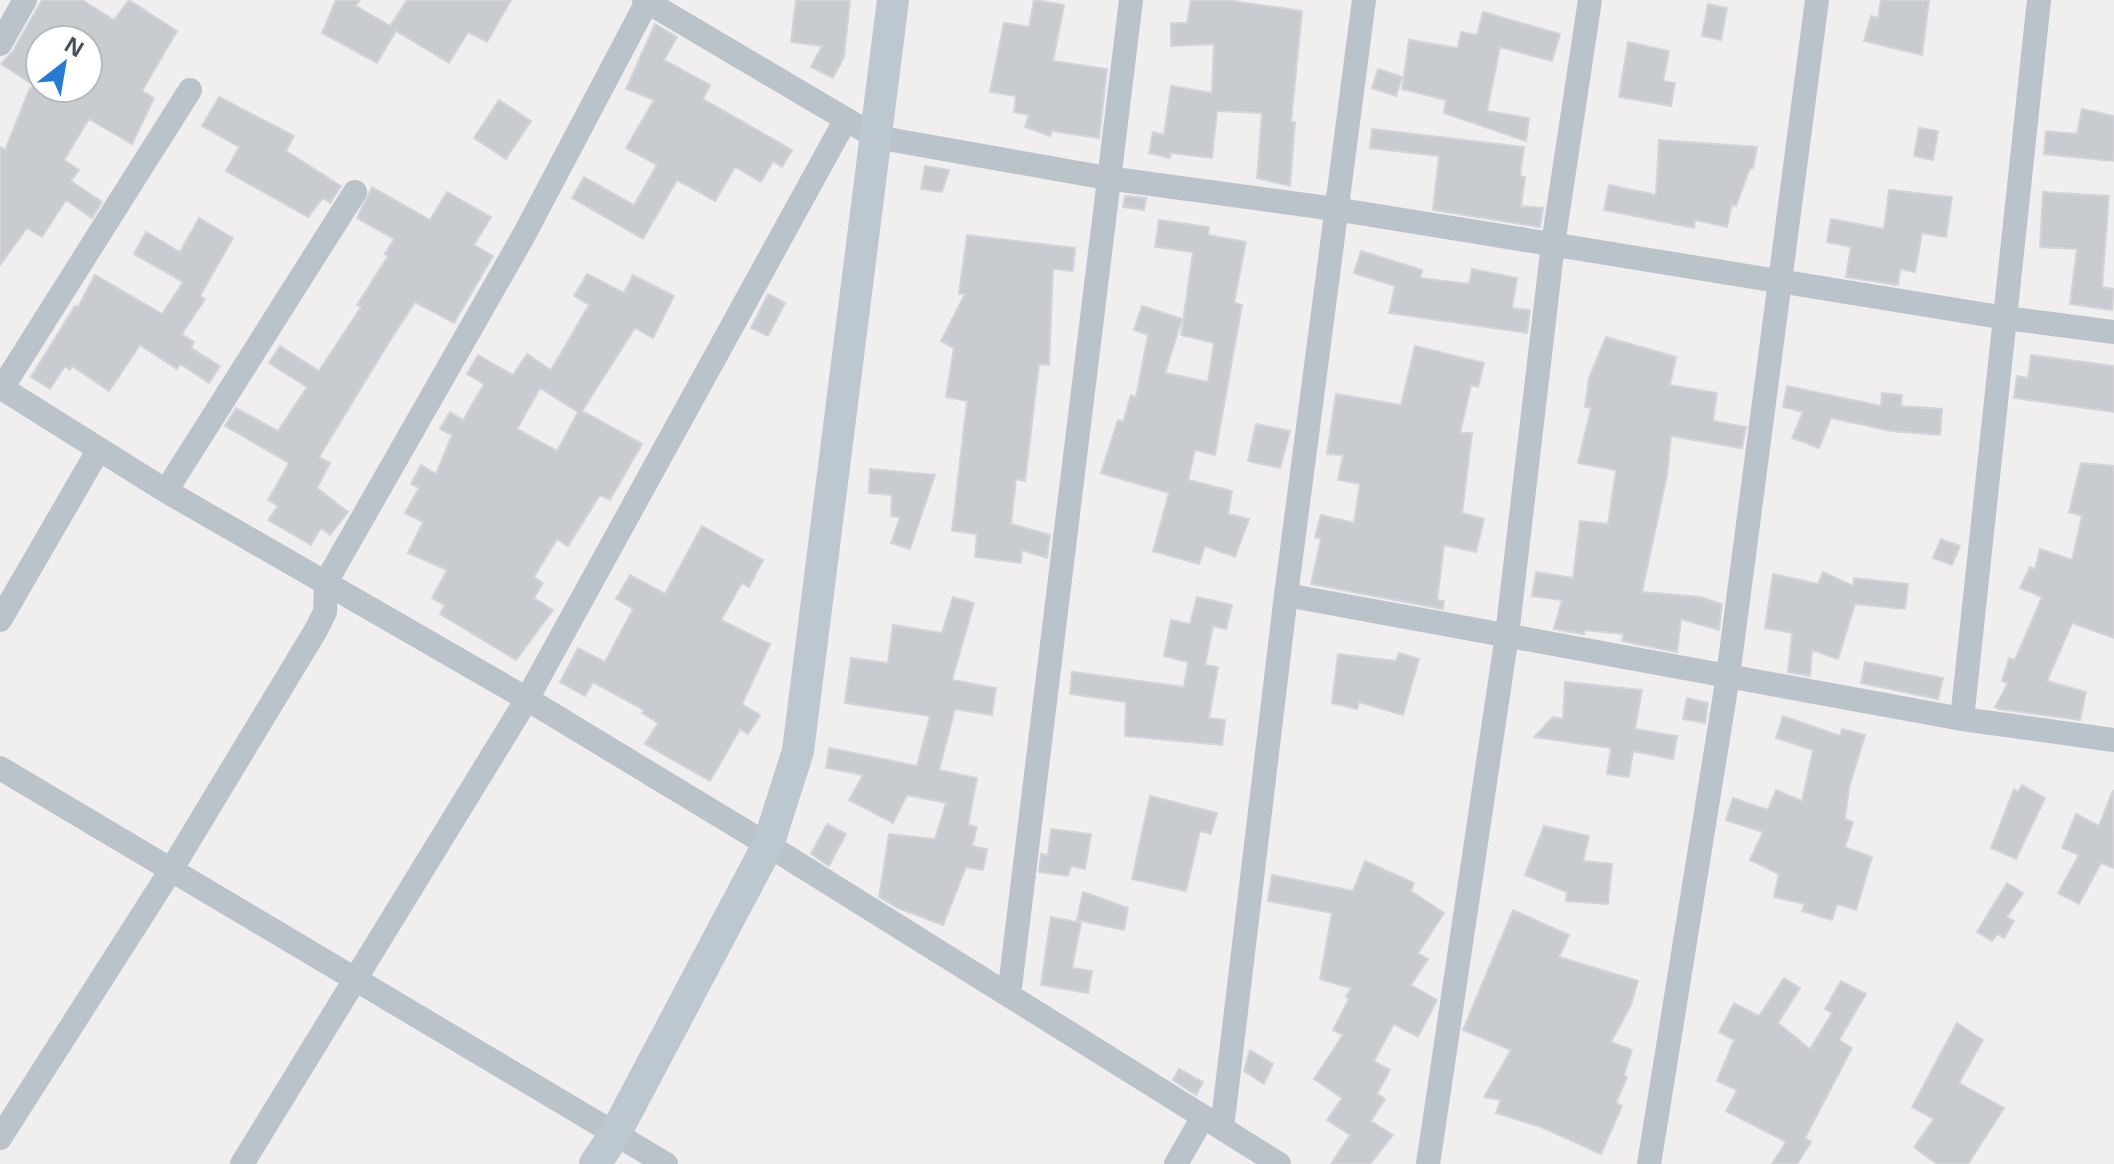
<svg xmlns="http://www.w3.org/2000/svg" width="2114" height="1164" font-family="'Noto Sans',sans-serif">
	<rect width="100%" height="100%" fill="#f0eeee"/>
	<path fill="#c8cbd0" stroke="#d2d4d9" stroke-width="2" fill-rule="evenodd" d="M42,0H82L114,20L129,0L177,31L142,91L154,98L132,144L89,119L64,160L79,170L71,181L102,202L92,218L66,200L42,237L27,228L0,265V147L5,150L30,88H38L1,64L13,51ZM40,40H88V88H40Z
		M336,0H360L356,6L390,26L407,0H511L487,42L468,32L449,63L396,31L377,63L322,33Z
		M796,0H850L844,57L833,78L811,67L822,46L791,42Z
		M1034,0L1064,5L1053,61L1107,69L1099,138L1052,131L1050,136L1025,127L1029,115L1014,112L1016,96L990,92L1004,23L1029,27Z
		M1191,0H1226L1302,11L1291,122H1295L1290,186L1257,178L1262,113L1217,111L1212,158L1171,153L1170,158L1149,153L1153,132L1164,135L1171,86L1212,93L1214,44L1171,46V23H1187Z
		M1881,0H1929L1922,55L1864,41L1871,16L1878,18Z
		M1708,4L1727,8L1721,40L1702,36Z
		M1483,12L1560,34L1552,61L1500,47L1487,111L1529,118L1526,141L1444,113L1446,100L1402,89L1409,40L1458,48L1461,32L1477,35Z
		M655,24L677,37L664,60L710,85L703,99L792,150L782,167L773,161L761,182L735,167L715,201L677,180L643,239L572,198L584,177L634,205L657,165L626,148L654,100L626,89Z
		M1628,42L1669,51L1663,81L1675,83L1671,106L1619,97Z
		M1378,69L1402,77L1396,96L1372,88Z
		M219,97L294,136L286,151L341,186L330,203L323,198L308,217L226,171L239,147L202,126Z
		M499,100L531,121L506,159L474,138Z
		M2082,109L2114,116V161L2044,154L2046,131L2077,134Z
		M1919,128L1938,131L1933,160L1914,156Z
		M1372,129L1524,147L1520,176L1525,177L1521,206L1543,208L1540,227L1433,210L1439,156L1370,148Z
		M1659,140L1757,147L1753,168H1750L1736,206L1732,204L1727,227L1695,220L1694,228L1604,210L1609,185L1656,195Z
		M925,166L949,170L942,192L921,189Z
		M372,187L430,220L447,192L491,217L474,245L493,256L454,323L415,302L386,347L319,457L330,463L317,488L348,512L330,535L321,528L311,545L268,520L278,506L268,500L289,463L225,426L236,408L278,431L307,387L269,363L280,346L319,371L361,307L357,305L388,256L385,254L394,239L357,218Z
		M1889,190L1952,197L1946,237L1922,233L1915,272L1900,269L1898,285L1846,277L1851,247L1827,242L1831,219L1884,229Z
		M2043,192L2109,196L2102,287L2114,289L2112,310L2070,304L2077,249L2040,247Z
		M1125,196L1146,198L1144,210L1123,207Z
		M199,218L233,238L200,296L205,299L182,334L194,342L191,348L220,366L209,383L180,364L177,369L140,345L109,391L72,366L70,370L65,366L50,389L31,377L75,306L78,307L95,275L162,314L183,282L134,254L146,232L180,252Z
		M1159,220L1209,227L1208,235L1246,242L1234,303L1242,305L1215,455L1195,450L1188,480L1232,491L1228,514L1249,519L1235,557L1205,546L1199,564L1153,551L1169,493L1101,473L1118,420L1123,422L1131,395L1136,397L1148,335L1134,330L1142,306L1182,319L1165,373L1208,382L1214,343L1181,335L1193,252L1155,247Z
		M967,235L1075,248L1073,271L1053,269L1049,365L1039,364L1025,481L1016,479L1011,524L1050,535L1047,558L1022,550L1021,563L975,557L977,534L952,531L967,401L946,397L954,348L941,341L965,294H959Z
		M1361,251L1422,270L1420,278L1469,284L1472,269L1517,278L1512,308L1530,310L1527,333L1389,313L1395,286L1354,273Z
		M587,274L624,293L633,275L674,296L653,338L635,328L582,411L642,444L610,500L600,495L568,546L557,539L534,577L543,583L534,598L553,610L516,660L440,614L445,605L432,598L447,570L408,553L423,522L405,513L419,488L411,484L421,465L436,474L452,435L440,429L450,412L463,420L484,384L467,374L478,355L513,375L527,354L551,370L589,305L574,296ZM540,388L578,412L557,451L517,429Z
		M768,294L785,303L768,336L751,328Z
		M1606,337L1676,357L1670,385L1717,393L1713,421L1746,427L1742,448L1671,436L1667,475L1642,592L1700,597L1722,604L1719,630L1681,619L1677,652L1622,641L1623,634L1585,630L1584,634L1554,629L1562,600L1532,596L1536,572L1573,578L1580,521L1608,524L1616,470L1578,463L1591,408L1585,407L1589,378Z
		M1415,346L1484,363L1478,387L1471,385L1460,433H1472L1462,513L1484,519L1476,552L1444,545L1437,600L1444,601L1443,609L1311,584L1321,539L1315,537L1321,515L1354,523L1360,484L1338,480L1343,455L1327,454L1336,394L1401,405Z
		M2031,355L2114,366V412L2014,398L2017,376L2028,378Z
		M1787,386L1881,406L1882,393L1902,395L1901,406L1942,409L1940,435L1891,431L1831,418L1819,448L1792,438L1803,412L1783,407Z
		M1256,424L1290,431L1280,468L1248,461Z
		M2081,463L2114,466V638L2072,623L2047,681L2086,692L2080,720L1999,709L1995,707L2008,683L2002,681L2009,658L2015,660L2042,597L2020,588L2030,567L2035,569L2040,549L2072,560L2082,516L2069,512Z
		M870,469L935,475L910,549L891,543L900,517L891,516L892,495L869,493Z
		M702,526L763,560L749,587L742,583L721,620L770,644L742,704L760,715L748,734L740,729L710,781L645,744L658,723L642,713L644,710L593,682L585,696L560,682L578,648L605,662L633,609L616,599L630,575L665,594Z
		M1941,539L1960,546L1952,565L1933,558Z
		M1823,572L1853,586L1854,578L1908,584L1905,609L1855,604L1838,659L1812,650L1810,676L1788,672L1792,633L1765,628L1773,574L1818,584Z
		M953,597L974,603L952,680L996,688L992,715L955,709L939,770L977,778L968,825L977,827L972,846L987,849L983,870L966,867L943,925L898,908L879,897L889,834L935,839L946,803L907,795L893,823L849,800L863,775L826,768L829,748L917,766L930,716L845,703L851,658L888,663L893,625L942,633Z
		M1197,597L1232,605L1226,629L1213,626L1205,665L1218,667L1209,718L1225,720L1222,745L1125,736L1126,702L1070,694L1072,672L1184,687L1188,662L1164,656L1171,620L1190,624Z
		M1399,653L1419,659L1403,715L1359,702L1357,709L1332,703L1338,654L1396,661Z
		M1865,662L1943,678L1938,699L1861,683Z
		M1565,682L1642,690L1635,729L1677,736L1673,759L1633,751L1629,777L1607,774L1611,748L1534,737L1553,717L1563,719Z
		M1687,698L1708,703L1705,723L1683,719Z
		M1783,716L1840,736L1842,729L1865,735L1849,788L1845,819L1853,822L1845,847L1872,857L1856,910L1837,904L1832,920L1802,911L1805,904L1774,897L1779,874L1750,860L1763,832L1726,820L1733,798L1768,810L1776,790L1802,801L1813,750L1776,738Z
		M2022,785L2045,798L2016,859L1991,848L2014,789L2018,792Z
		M2113,790L2114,868L2101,863L2079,904L2058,893L2079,855L2062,848L2076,814L2099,826Z
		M1150,796L1217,813L1211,834L1200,831L1186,891L1132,879Z
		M827,824L846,834L829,866L811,854Z
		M1544,826L1589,836L1583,861L1612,864L1608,904L1566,901L1567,892L1525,875Z
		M1051,829L1091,834L1085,869L1071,866L1068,876L1039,872L1041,854L1048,855Z
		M1365,861L1414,883L1411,891L1444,913L1418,953L1428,959L1411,985L1437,1000L1418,1037L1394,1024L1374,1061L1390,1070L1377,1094L1385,1099L1371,1121L1393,1135L1370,1164H1331L1350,1135L1327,1120L1342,1098L1314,1079L1343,1035L1333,1030L1349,999L1346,997L1351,988L1320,979L1332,913L1268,901L1272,875L1353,891Z
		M2007,883L2023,893L2007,917L2014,921L2004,938L1997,934L1992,941L1977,932Z
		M1083,892L1128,908L1124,930L1077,920Z
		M1513,910L1569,935L1559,957L1638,981L1631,1005L1611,1042L1632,1050L1624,1075L1627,1077L1616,1103L1622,1106L1601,1154L1541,1127L1496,1113L1501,1100L1484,1097L1511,1050L1463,1030Z
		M1051,917L1081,923L1072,968L1092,971L1088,993L1041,985Z
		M1784,978L1800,988L1778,1023L1810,1049L1832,1013L1825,1009L1841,981L1866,994L1839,1040L1852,1048L1805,1138L1811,1142L1797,1164H1772L1786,1142L1726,1111L1737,1090L1717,1081L1734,1040L1719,1032L1734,1003L1759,1016Z
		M1957,1023L1983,1040L1959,1083L2004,1108L1968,1164H1937L1914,1147L1934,1119L1912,1107Z
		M1250,1050L1273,1064L1264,1084L1244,1071Z
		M1179,1069L1203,1082L1196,1095L1173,1080Z"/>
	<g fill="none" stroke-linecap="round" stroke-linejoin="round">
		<path stroke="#bac3c9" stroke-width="24" d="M644,0L876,137L1107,178L1335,209L2006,318L2114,332
			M0,44L25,0
			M0,387L166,491L527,699L768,845L1279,1164
			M2,388L190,90
			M166,491L355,192
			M1286,595L1962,719L2114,740
			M0,620L99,449
			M1962,719L2039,0
			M0,768L666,1164
			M1009,995L1131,0
			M1222,1128L1286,595L1364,0
			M0,1138L171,870L316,630L325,612L326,582L524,235L648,0
			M242,1164L527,699L846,119
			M1176,1164L1203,1117
			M1428,1164L1507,635L1553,244L1590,0
			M1649,1164L1728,676L1817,0"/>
		<path stroke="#bcc7d0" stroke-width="32" d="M595,1164L615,1134L768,845L798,751L893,0"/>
	</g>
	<g transform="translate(64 64) rotate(31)"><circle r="38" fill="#ffffff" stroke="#b5babd" stroke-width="2"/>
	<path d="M0-6L14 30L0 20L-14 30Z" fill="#267bd2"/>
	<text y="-12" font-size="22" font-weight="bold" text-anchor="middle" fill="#475259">N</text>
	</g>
</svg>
